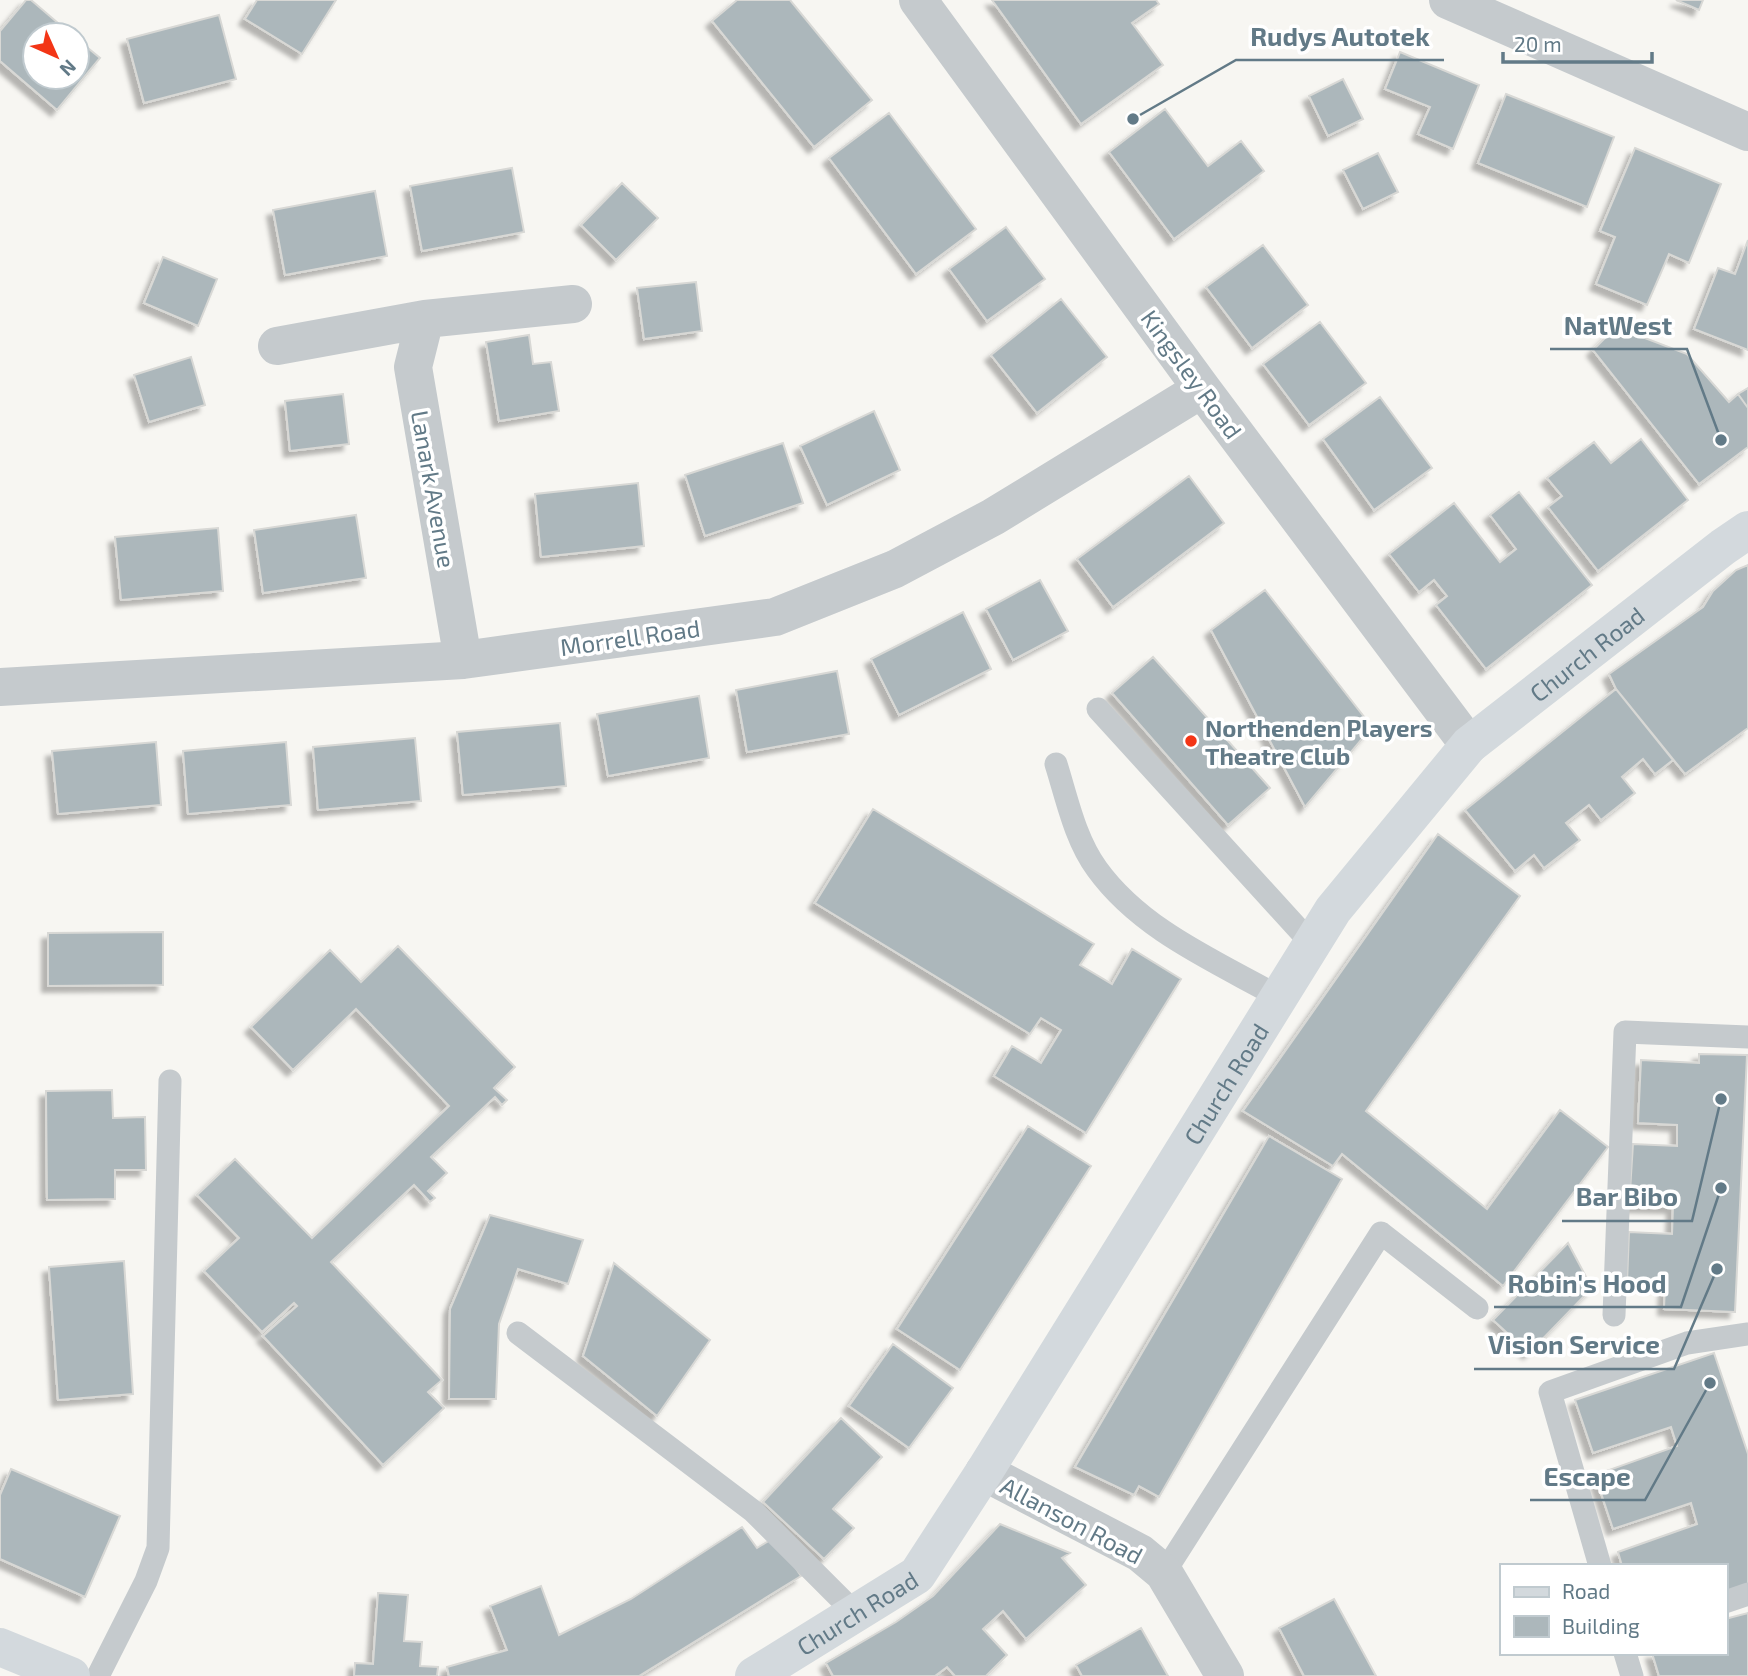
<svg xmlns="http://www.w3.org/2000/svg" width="1748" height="1676" font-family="'Exo 2',sans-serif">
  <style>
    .building { fill: #acb7bb; stroke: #d8d8d5; stroke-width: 2; filter: url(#shadow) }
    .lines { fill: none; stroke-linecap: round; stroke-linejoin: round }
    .lane { stroke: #c5cacd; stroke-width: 23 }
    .street { stroke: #c5cacd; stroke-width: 38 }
    .secondary { stroke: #d3d9dd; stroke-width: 38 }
    .poi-dot { fill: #f33516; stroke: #fff; stroke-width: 2.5 }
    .labels { text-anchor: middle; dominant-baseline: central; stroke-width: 7; stroke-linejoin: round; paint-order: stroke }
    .street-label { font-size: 24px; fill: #627a87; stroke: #fff }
    .poi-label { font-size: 24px; font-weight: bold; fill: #627a87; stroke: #fff; text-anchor: start }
    .leader { fill: none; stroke: #627a87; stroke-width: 2.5 }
    .callout-dot { fill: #627a87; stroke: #fff; stroke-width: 2.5 }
    .callout-label { font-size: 26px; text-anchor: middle; font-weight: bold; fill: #627a87; stroke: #fff; stroke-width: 7; stroke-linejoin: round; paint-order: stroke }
  </style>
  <defs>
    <filter id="shadow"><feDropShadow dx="-6" dy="6" stdDeviation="2" flood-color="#0004"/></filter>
  </defs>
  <rect width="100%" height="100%" fill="#f7f6f2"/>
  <path class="building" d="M26,0H31L72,35H35V77H77V39L100,58L57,110L0,61V31Z
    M257,0H336L302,54L245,19Z
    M737,0H790L872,100L814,147L712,21Z
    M992,0H1156L1159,4L1132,23L1163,65L1081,124Z
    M1676,0H1703L1699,10Z
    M219,15L236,79L144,103L127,39Z
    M1400,52L1479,85L1453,149L1418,134L1430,107L1385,89Z
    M1343,79L1363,119L1328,136L1309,96Z
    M1506,94L1614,137L1587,207L1478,163Z
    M1165,109L1208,166L1241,141L1264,171L1174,239L1109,152Z
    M889,113L976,229L916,274L829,158Z
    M1635,148L1721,184L1689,263L1669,254L1647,305L1596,284L1615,237L1600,231Z
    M1378,153L1398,192L1363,209L1343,170Z
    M512,168L524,232L422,251L410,186Z
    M622,183L658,218L616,260L581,225Z
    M375,191L387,256L285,275L273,210Z
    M1006,227L1045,279L987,321L949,269Z
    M1748,240V350L1694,329L1718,268L1735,274Z
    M1263,245L1308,305L1252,348L1206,287Z
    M163,257L217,279L198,326L144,303Z
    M696,282L702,331L644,339L637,288Z
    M1061,299L1107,357L1037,413L991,355Z
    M1320,322L1366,383L1309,425L1263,364Z
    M1616,327L1687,354L1729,402L1738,394L1748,408V447L1699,484L1593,350Z
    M529,335L533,364L551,362L559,411L499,421L486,342Z
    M191,357L205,405L149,422L134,375Z
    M1748,388V408L1738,394Z
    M343,394L349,444L290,451L285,401Z
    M1380,397L1432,468L1374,510L1323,439Z
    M874,411L900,470L827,505L800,446Z
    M1641,439L1688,500L1598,571L1548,507L1562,496L1547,478L1594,442L1611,463Z
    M783,443L803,503L705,536L685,475Z
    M1189,476L1224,523L1113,607L1077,559Z
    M638,483L644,546L541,557L535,494Z
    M1519,492L1592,585L1486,669L1436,605L1447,596L1434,580L1419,592L1389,554L1454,503L1500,562L1516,549L1490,515Z
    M356,515L366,578L263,593L254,530Z
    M218,528L223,591L121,600L115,537Z
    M1748,565V728L1685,774L1616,689L1609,674L1703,607L1713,591L1736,570Z
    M1040,580L1068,631L1013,660L986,609Z
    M1265,590L1372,727L1305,807L1211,630Z
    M963,612L991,669L899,715L871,659Z
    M1153,657L1270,788L1228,825L1112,693Z
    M837,671L849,734L747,752L736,690Z
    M1616,689L1673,760L1655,774L1643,759L1622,777L1635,793L1601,820L1589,805L1566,823L1580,840L1544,868L1534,855L1515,871L1465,810Z
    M699,696L709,758L608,776L597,714Z
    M560,723L566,786L463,795L457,732Z
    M415,738L421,801L318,810L313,747Z
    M156,742L161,805L58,814L52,751Z
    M286,742L291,805L188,814L183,751Z
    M873,809L1094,944L1080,965L1112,984L1132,949L1181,979L1086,1133L994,1076L1012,1046L1041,1063L1061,1030L1041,1018L1030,1034L815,903Z
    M1438,834L1520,896L1366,1111L1487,1209L1560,1110L1608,1147L1503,1286L1342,1154L1333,1166L1243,1111Z
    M163,932V985L48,986V933Z
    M398,946L515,1067L494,1088L507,1100L502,1105L495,1097L431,1157L447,1173L428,1191L435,1198L430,1202L414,1185L331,1262L442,1380L428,1392L444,1408L383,1465L263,1336L297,1306L294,1303L262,1332L204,1271L239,1238L197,1195L235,1159L312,1238L449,1106L356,1009L293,1070L251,1027L330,950L361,982Z
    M1699,1054L1747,1055L1735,1312L1664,1309L1665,1284L1627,1283L1629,1232L1672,1234L1673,1207L1629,1206L1633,1144L1677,1146V1125L1638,1123L1641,1060L1699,1063Z
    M112,1090L113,1118L145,1117L146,1170H115V1199L47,1200L46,1091Z
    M1028,1126L1091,1166L960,1370L897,1329Z
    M1269,1136L1342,1179L1159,1497L1139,1486L1134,1495L1075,1467Z
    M490,1215L583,1240L568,1284L518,1269L499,1324L496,1399H449L450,1309Z
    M1568,1243L1592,1288L1529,1353L1493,1320Z
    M124,1261L133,1394L58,1400L49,1267Z
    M614,1263L710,1340L657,1416L583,1356Z
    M893,1344L953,1388L909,1448L849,1406Z
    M1714,1353L1748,1454V1585L1725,1592V1566H1622L1618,1552L1697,1524L1691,1503L1613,1529L1595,1475L1677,1446L1671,1427L1593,1453L1575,1400Z
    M841,1418L882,1457L833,1509L854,1528L824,1559L763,1502Z
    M11,1469L120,1516L85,1597L0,1559V1495Z
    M1000,1524L1070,1553L1062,1558L1086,1585L1026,1639L1003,1611L983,1629L1007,1655L986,1676H955L947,1667L935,1676H833L826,1663L896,1622L933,1596Z
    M742,1527L757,1548L775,1537L801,1576L639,1676H449L447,1667L507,1650L490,1606L541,1586L559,1635L631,1599Z
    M378,1593L408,1595L404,1641L422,1642L420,1666L438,1667L437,1676H354L355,1663L373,1664Z
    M1334,1599L1376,1676H1304L1279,1628Z
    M1748,1613V1676H1659L1652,1653H1725V1619Z
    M1141,1628L1168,1676H1082L1076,1665Z"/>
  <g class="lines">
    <path class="lane" d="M1098,709L1312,944
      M1056,764C1067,799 1075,839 1097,869C1141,930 1215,961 1279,997
      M1614,1315L1625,1032L1748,1037
      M518,1333L753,1511L856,1614
      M1600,1566L1550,1392L1687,1343L1748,1334
      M1164,1573L1381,1233L1477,1308
      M1725,1602L1748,1594
      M1625,1653L1632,1676
      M98,1676L146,1581L158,1548L170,1081"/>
    <path class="street" d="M918,0L1202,389L1469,745
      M1448,0L1748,132
      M425,319L413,367L463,660
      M277,346L425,319L573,304
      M0,687L463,660L775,617L895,569L993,517L1202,389
      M984,1472L1140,1553L1164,1573L1225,1676"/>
    <g class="secondary">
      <path d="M0,1647L71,1676"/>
      <path id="s1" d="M754,1676L917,1575L984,1472L1333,910L1469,745L1723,547L1748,530"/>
    </g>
  </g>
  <circle class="poi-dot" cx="1191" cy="741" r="7"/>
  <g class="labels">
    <g class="street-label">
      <text transform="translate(1192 374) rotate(54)">Kingsley Road</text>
      <text transform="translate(434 489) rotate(80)">Lanark Avenue</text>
      <text transform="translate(630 637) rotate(-8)">Morrell Road</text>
      <text stroke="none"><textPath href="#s1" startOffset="1339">Church Road</textPath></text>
      <text stroke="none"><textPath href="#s1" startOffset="772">Church Road</textPath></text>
      <text transform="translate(1072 1520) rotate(28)">Allanson Road</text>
      <text stroke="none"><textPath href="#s1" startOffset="121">Church Road</textPath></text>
    </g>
    <g class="poi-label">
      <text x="1205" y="727">Northenden Players<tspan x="1205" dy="28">Theatre Club</tspan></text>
    </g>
  </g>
  <path class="leader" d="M1133 119L1236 60H1444M1721 440L1687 349H1550M1721 1099L1692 1221H1562M1721 1188L1681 1307H1494M1717 1269L1674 1369H1474M1710 1383L1645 1500H1530"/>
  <g class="callout-dot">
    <circle cx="1133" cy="119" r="7"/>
    <circle cx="1721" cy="440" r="7"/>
    <circle cx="1721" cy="1099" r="7"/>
    <circle cx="1721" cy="1188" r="7"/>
    <circle cx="1717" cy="1269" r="7"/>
    <circle cx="1710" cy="1383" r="7"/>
  </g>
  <g class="callout-label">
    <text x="1340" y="46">Rudys Autotek</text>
    <text x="1618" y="335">NatWest</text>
    <text x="1627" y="1206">Bar Bibo</text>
    <text x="1587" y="1293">Robin's Hood</text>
    <text x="1574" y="1354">Vision Service</text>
    <text x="1587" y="1486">Escape</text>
  </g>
  <rect x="1500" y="1564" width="228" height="91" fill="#ffffff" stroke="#c0cacf" stroke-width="2"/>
  <rect x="1514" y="1587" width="35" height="10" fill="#d3d9dd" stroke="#c0cacf" stroke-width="2"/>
  <text x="1562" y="1599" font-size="21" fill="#627a87">Road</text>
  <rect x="1514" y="1616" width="35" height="21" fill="#acb7bb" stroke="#c0cacf" stroke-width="2"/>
  <text x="1562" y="1634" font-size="21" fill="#627a87">Building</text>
  <g transform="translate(56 56) rotate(135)"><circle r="33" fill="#ffffff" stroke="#c0cacf" stroke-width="2"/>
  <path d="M0-5L12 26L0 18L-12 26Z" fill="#f33516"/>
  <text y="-10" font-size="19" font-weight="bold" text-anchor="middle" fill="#627a87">N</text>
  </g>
  <path d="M1503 52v10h149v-10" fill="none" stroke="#627a87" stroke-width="3.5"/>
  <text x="1514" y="52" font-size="21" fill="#627a87" stroke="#ffffff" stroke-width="5" paint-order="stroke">20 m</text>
</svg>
